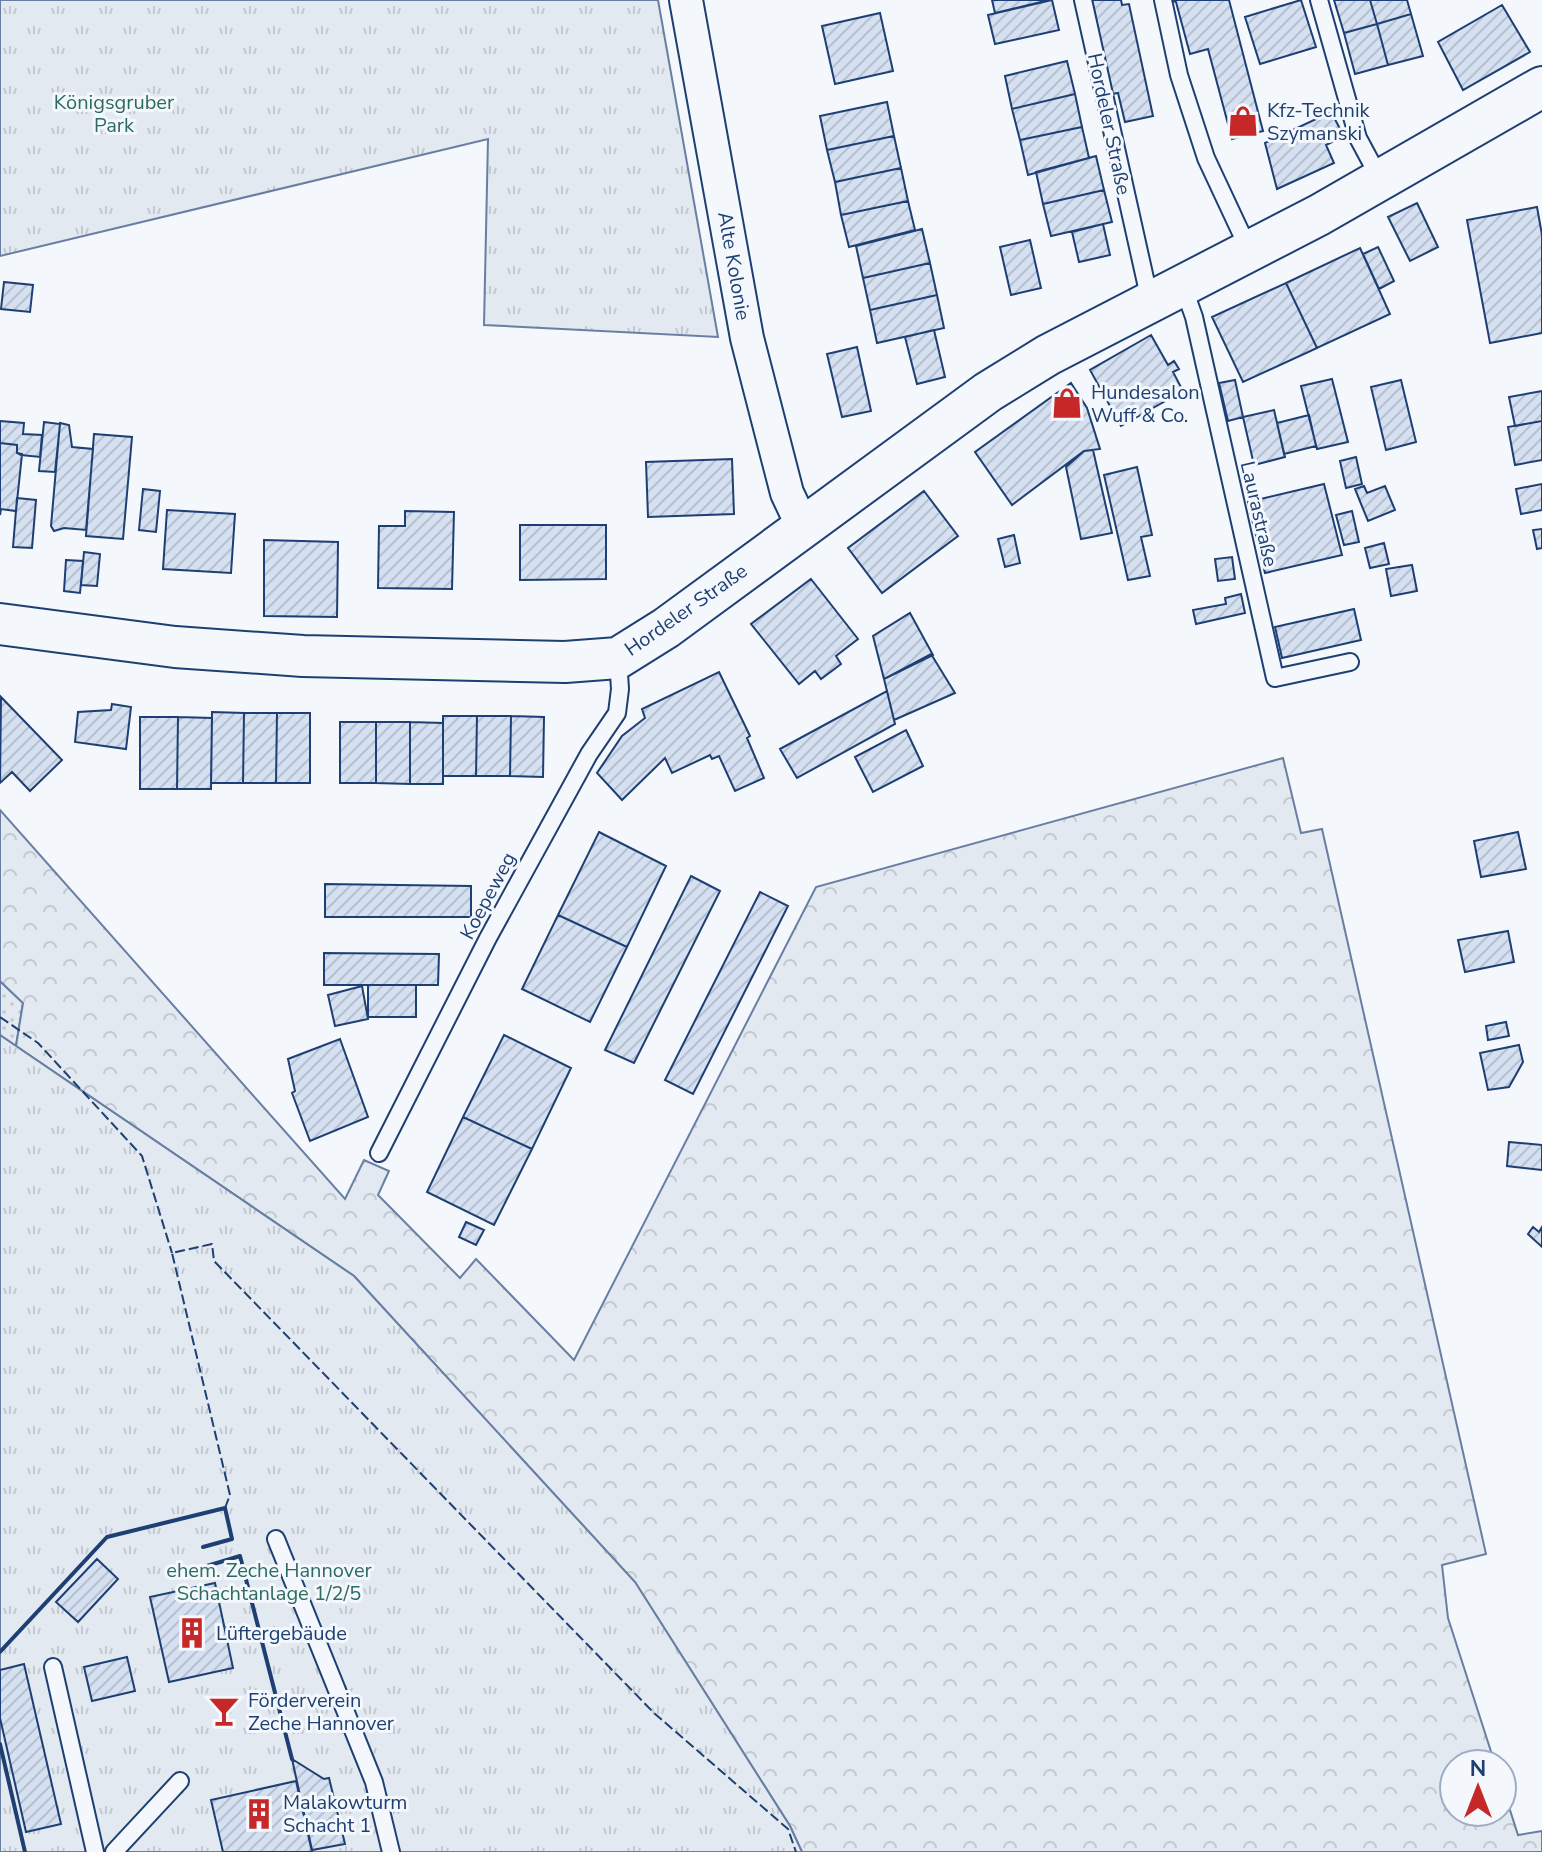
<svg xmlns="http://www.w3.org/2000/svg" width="1542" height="1852" font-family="'Nunito Sans',sans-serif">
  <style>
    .grass { fill: url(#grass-dots); stroke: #687fa3; stroke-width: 2 }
    .forest { fill: url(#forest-crowns); stroke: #687fa3; stroke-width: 2 }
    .park { fill: url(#park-tufts); stroke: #687fa3; stroke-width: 2 }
    .building { fill: url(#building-hatch); stroke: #1d3f73; stroke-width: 2 }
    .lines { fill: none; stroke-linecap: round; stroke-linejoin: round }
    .service-casing { stroke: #1d3f73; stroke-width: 20 }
    .minor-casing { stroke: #1d3f73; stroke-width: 36 }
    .tertiary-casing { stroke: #1d3f73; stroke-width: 44 }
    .service { stroke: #f4f7fb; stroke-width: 16 }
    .minor { stroke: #f4f7fb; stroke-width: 32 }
    .tertiary { stroke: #f4f7fb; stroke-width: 40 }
    .fence { stroke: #1d3f73; stroke-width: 2; stroke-dasharray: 10 4; stroke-linecap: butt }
    .wall { stroke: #1d3f73; stroke-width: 4 }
    .labels { text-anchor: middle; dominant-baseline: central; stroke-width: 6; stroke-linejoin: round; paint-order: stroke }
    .park-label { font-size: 20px; fill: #2c6c60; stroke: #f4f7fb }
    .poi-label { font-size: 20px; fill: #1d3f73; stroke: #f4f7fb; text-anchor: start }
    .street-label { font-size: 20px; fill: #1d3f73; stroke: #f4f7fb }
  </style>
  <defs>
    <pattern id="grass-dots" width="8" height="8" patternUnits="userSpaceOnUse" patternTransform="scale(2)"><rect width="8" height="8" fill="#e3e9f0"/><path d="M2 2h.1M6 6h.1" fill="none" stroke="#c2c9d1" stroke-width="1.8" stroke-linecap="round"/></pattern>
    <pattern id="forest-crowns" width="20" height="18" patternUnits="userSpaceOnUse" patternTransform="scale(2)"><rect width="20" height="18" fill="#e3e9f0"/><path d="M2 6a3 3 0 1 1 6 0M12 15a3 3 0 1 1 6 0" fill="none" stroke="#c2c9d1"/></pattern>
    <pattern id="park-tufts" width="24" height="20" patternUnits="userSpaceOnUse" patternTransform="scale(2)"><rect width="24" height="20" fill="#e3e9f0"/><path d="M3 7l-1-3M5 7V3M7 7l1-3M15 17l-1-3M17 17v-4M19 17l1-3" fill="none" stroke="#c2c9d1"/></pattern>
    <pattern id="building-hatch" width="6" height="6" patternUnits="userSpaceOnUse" patternTransform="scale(2)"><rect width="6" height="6" fill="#d5e0f0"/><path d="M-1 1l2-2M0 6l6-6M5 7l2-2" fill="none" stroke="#b6c1d1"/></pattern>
  </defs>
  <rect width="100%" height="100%" fill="#f4f7fb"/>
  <path class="grass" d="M0,981L23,1003L16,1046L0,1035Z"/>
  <path class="forest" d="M1283,758L1301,833L1322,829L1486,1554L1442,1565L1448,1618L1495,1764H1454V1812H1502V1785L1518,1835L1542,1831V1852H802L790,1826L635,1582L354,1276L16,1046L23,1003L0,981V810L345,1199L364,1160L389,1171L378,1195L460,1278L476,1259L574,1360L816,887Z"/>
  <path class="park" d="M0,0H658L718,337L484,325L488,139L0,256Z
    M0,1035L354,1276L635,1582L790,1826L802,1852H0Z"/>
  <path class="building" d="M992,0H1049L995,13Z
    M1052,0L1059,30L995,44L988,15Z
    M1092,0H1121L1122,5L1129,4L1153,116L1125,122L1118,93L1112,94Z
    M1170,0H1229L1263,131L1232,139L1208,49L1190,54L1176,2Z
    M1301,0L1316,47L1260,64L1245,17Z
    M1334,0H1370L1377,24L1344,33Z
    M1370,0H1407L1411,14L1377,24Z
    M1502,5L1530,52L1463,90L1438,42Z
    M880,13L893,71L835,84L822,26Z
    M1411,14L1423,56L1388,65L1377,24Z
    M1377,24L1388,65L1355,74L1344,33Z
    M1067,61L1075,94L1012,109L1005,76Z
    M1075,94L1082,127L1020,140L1012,109Z
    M887,102L894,136L827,150L820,116Z
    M1331,112L1344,136L1326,145L1334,163L1277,189L1265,143Z
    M1082,127L1089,158L1028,175L1020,140Z
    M894,136L901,168L835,182L827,150Z
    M1096,156L1104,190L1043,204L1036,172Z
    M901,168L908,201L841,215L835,182Z
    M1104,190L1112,222L1051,236L1043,204Z
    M908,201L915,230L849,247L841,215Z
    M1417,203L1438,247L1410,261L1388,217Z
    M1537,207L1542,235V333L1490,343L1467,220Z
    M1103,224L1110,255L1079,262L1072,232Z
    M922,229L930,263L863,278L856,246Z
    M1030,240L1041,288L1011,295L1000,247Z
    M1378,247L1394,281L1379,289L1363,254Z
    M1360,248L1390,314L1317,348L1286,283Z
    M930,263L937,295L870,310L863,278Z
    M4,282L33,285L30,312L1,309Z
    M1286,283L1317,348L1243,382L1212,317Z
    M937,295L944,328L877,343L870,310Z
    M934,330L945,377L917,384L905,337Z
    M1151,335L1168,365L1174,361L1179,369L1173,372L1183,391L1121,426L1090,370Z
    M857,347L871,411L842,417L827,354Z
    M1332,379L1348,442L1317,449L1301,386Z
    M1235,380L1243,417L1228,421L1219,383Z
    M1401,380L1416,442L1386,450L1371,387Z
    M1071,383L1087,408L1100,449L1084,451L1012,505L975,452Z
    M1542,391V421L1515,426L1509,397Z
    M1274,410L1285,457L1254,465L1243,417Z
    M1309,415L1316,446L1284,454L1277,423Z
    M0,421L24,423L23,434L42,435L40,457L21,455L17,453V445L0,443Z
    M1542,421V460L1515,465L1508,427Z
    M44,422L60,424L55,472L39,471Z
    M60,423L69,425L72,447L93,449L86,530L64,528L54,531L51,526Z
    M94,434L132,437L123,539L86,536Z
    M0,443L17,445V453L22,454L16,511L1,509L0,515Z
    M1093,450L1112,533L1081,539L1066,467L1084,451Z
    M1356,457L1362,484L1346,488L1340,461Z
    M732,459L734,514L648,517L646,462Z
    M1137,467L1152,535L1141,537L1150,576L1128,580L1104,475Z
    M1324,484L1342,555L1265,573L1248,502Z
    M1542,484V510L1521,514L1516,489Z
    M1364,486L1367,493L1385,486L1395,510L1368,521L1355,489Z
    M143,489L160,491L156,532L139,530Z
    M924,491L958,536L882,593L848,548Z
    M17,498L36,500L32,548L13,547Z
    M167,510L235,514L231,573L163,569Z
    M405,511L454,512L452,589L378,588L379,526H405Z
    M1352,511L1359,542L1344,545L1336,515Z
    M520,525H606V579L520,580Z
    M1542,529V548L1537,549L1533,530Z
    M1014,535L1020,563L1005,567L998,539Z
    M264,540L338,542L337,617L264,616Z
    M1384,543L1389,564L1370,568L1365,548Z
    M84,552L100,554L97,586L81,585Z
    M1232,557L1235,579L1218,581L1215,559Z
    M66,560L83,561L80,593L64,591Z
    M1412,565L1417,591L1391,596L1386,569Z
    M811,579L858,639L836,656L841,664L821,679L815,671L799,684L751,624Z
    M1241,594L1245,613L1196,624L1193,610L1226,604L1225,598Z
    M1354,609L1361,640L1282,658L1275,627Z
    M910,613L933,655L884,679L873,636Z
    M931,654L955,693L894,720L884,679Z
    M719,672L750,736L747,738L764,778L735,791L719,756L712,759L710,755L672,773L665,758L622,800L597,773L622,736L645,718L642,709Z
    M887,691L895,724L797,778L780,749Z
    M1,697L62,760L30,791L12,772L0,783Z
    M112,704L131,707L126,749L75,742L78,712L111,710Z
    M212,712L244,713L243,783H211Z
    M244,713H277L276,783H243Z
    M277,713H310V783H276Z
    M443,716H477L476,776H443Z
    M477,716H511L510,776H476Z
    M511,716L544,717L543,777L510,776Z
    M140,717H178L177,789H140Z
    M178,717L212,718L211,789H177Z
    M340,722H376V783H340Z
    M376,722H410V784L376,783Z
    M410,722L443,723V784H410Z
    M906,730L923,766L873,792L855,757Z
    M599,832L666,866L627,947L558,915Z
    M1518,832L1526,869L1481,877L1474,841Z
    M691,876L720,891L634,1063L605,1050Z
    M325,884L471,886V917H325Z
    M760,892L788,906L693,1094L665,1080Z
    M558,915L627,947L590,1022L522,989Z
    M1508,931L1514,962L1465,972L1458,940Z
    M324,953L439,954L438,985H324Z
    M368,985H416V1017H368Z
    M362,986L368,1019L335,1026L328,995Z
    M1506,1022L1509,1036L1488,1040L1486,1026Z
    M504,1035L571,1068L532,1149L463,1117Z
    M340,1039L368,1117L310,1141L292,1093L295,1091L288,1059Z
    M1519,1045L1523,1062L1509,1087L1488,1090L1480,1053Z
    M463,1117L532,1149L494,1225L427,1192Z
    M1509,1142L1542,1145V1170L1507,1166Z
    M466,1222L484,1230L476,1245L459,1237Z
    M1533,1227L1539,1232L1542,1227V1247L1528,1234Z
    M97,1559L118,1579L78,1622L56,1602Z
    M215,1583L233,1668L169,1682L150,1597Z
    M127,1657L135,1691L92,1701L84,1667Z
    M24,1664L61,1824L26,1832L0,1718V1670Z
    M292,1759L324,1779L329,1778L345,1844L312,1850Z
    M296,1781L312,1852H223L211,1800Z"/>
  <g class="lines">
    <defs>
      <path id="service" d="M1083,0L1150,301
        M1163,0L1179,75L1206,158L1249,250
        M1319,0L1358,138L1380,179
        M1183,286L1194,317L1275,678L1350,662
        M379,1153L488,938L589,754L617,713L620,689L618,659
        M276,1539L374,1782L391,1852
        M53,1667L95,1852
        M114,1852L180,1781"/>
      <path id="minor" d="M686,0L747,338L787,493L803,527"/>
      <path id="tertiary" d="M0,624L175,647L303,656L565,662L618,658L666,628L988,392L1048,355L1319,215L1542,87"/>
    </defs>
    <use href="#service" class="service-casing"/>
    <use href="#minor" class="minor-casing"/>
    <use href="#tertiary" class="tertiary-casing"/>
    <use href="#service" class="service"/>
    <use href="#minor" class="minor"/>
    <use href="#tertiary" class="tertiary"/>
    <path class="fence" d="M0,1017L38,1043L142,1156L172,1253
      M225,1508L230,1495L172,1253L212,1244L214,1261L654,1713L788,1829L796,1852"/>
    <path class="wall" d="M207,1566L240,1556L292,1759
      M0,1652L107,1537L225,1508L232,1539L203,1547
      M0,1744L25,1852"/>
  </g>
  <defs>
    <symbol id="shop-bare" viewBox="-9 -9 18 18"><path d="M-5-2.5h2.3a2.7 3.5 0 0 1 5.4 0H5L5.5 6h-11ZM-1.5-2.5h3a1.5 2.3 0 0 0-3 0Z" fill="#c62828" stroke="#f4f7fb" stroke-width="2.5" paint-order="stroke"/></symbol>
    <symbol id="building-bare" viewBox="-9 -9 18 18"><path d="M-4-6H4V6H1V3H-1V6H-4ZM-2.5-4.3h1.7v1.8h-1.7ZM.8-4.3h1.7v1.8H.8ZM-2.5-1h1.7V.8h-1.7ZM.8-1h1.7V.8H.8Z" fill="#c62828" stroke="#f4f7fb" stroke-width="2.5" paint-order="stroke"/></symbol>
    <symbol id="bar-bare" viewBox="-9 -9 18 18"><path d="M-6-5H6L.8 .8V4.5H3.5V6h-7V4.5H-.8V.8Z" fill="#c62828" stroke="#f4f7fb" stroke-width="2.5" paint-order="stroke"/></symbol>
  </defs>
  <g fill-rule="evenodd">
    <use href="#shop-bare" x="1221" y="99" width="44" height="44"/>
    <use href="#shop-bare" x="1045" y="381" width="44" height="44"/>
    <use href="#building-bare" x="170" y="1611" width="44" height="44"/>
    <use href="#bar-bare" x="202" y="1689" width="44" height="44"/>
    <use href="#building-bare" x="237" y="1792" width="44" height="44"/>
  </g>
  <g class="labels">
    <g class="park-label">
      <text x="114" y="102">Königsgruber<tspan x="114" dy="23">Park</tspan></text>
      <text x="269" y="1570">ehem. Zeche Hannover<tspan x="269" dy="23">Schachtanlage 1/2/5</tspan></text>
    </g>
    <g class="poi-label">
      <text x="1267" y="110">Kfz-Technik<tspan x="1267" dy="23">Szymanski</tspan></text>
      <text x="1091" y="392">Hundesalon<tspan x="1091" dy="23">Wuff &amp; Co.</tspan></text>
      <text x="216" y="1633">Lüftergebäude</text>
      <text x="248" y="1700">Förderverein<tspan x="248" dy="23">Zeche Hannover</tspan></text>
      <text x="283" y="1802">Malakowturm<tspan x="283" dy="23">Schacht 1</tspan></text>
    </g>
    <g class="street-label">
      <text transform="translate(1109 124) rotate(78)">Hordeler Straße</text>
      <text transform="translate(734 266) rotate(80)">Alte Kolonie</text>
      <text transform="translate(1259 514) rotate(77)">Laurastraße</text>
      <text transform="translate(686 610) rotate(-35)">Hordeler Straße</text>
      <text transform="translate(488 896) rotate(-62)">Koepeweg</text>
    </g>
  </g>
  <g transform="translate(1478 1788)"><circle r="38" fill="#f4f7fb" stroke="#9eadc5" stroke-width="2"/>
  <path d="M0-6L14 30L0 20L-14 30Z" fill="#c62828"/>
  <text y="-12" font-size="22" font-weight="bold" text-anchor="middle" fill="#1d3f73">N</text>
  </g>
</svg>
